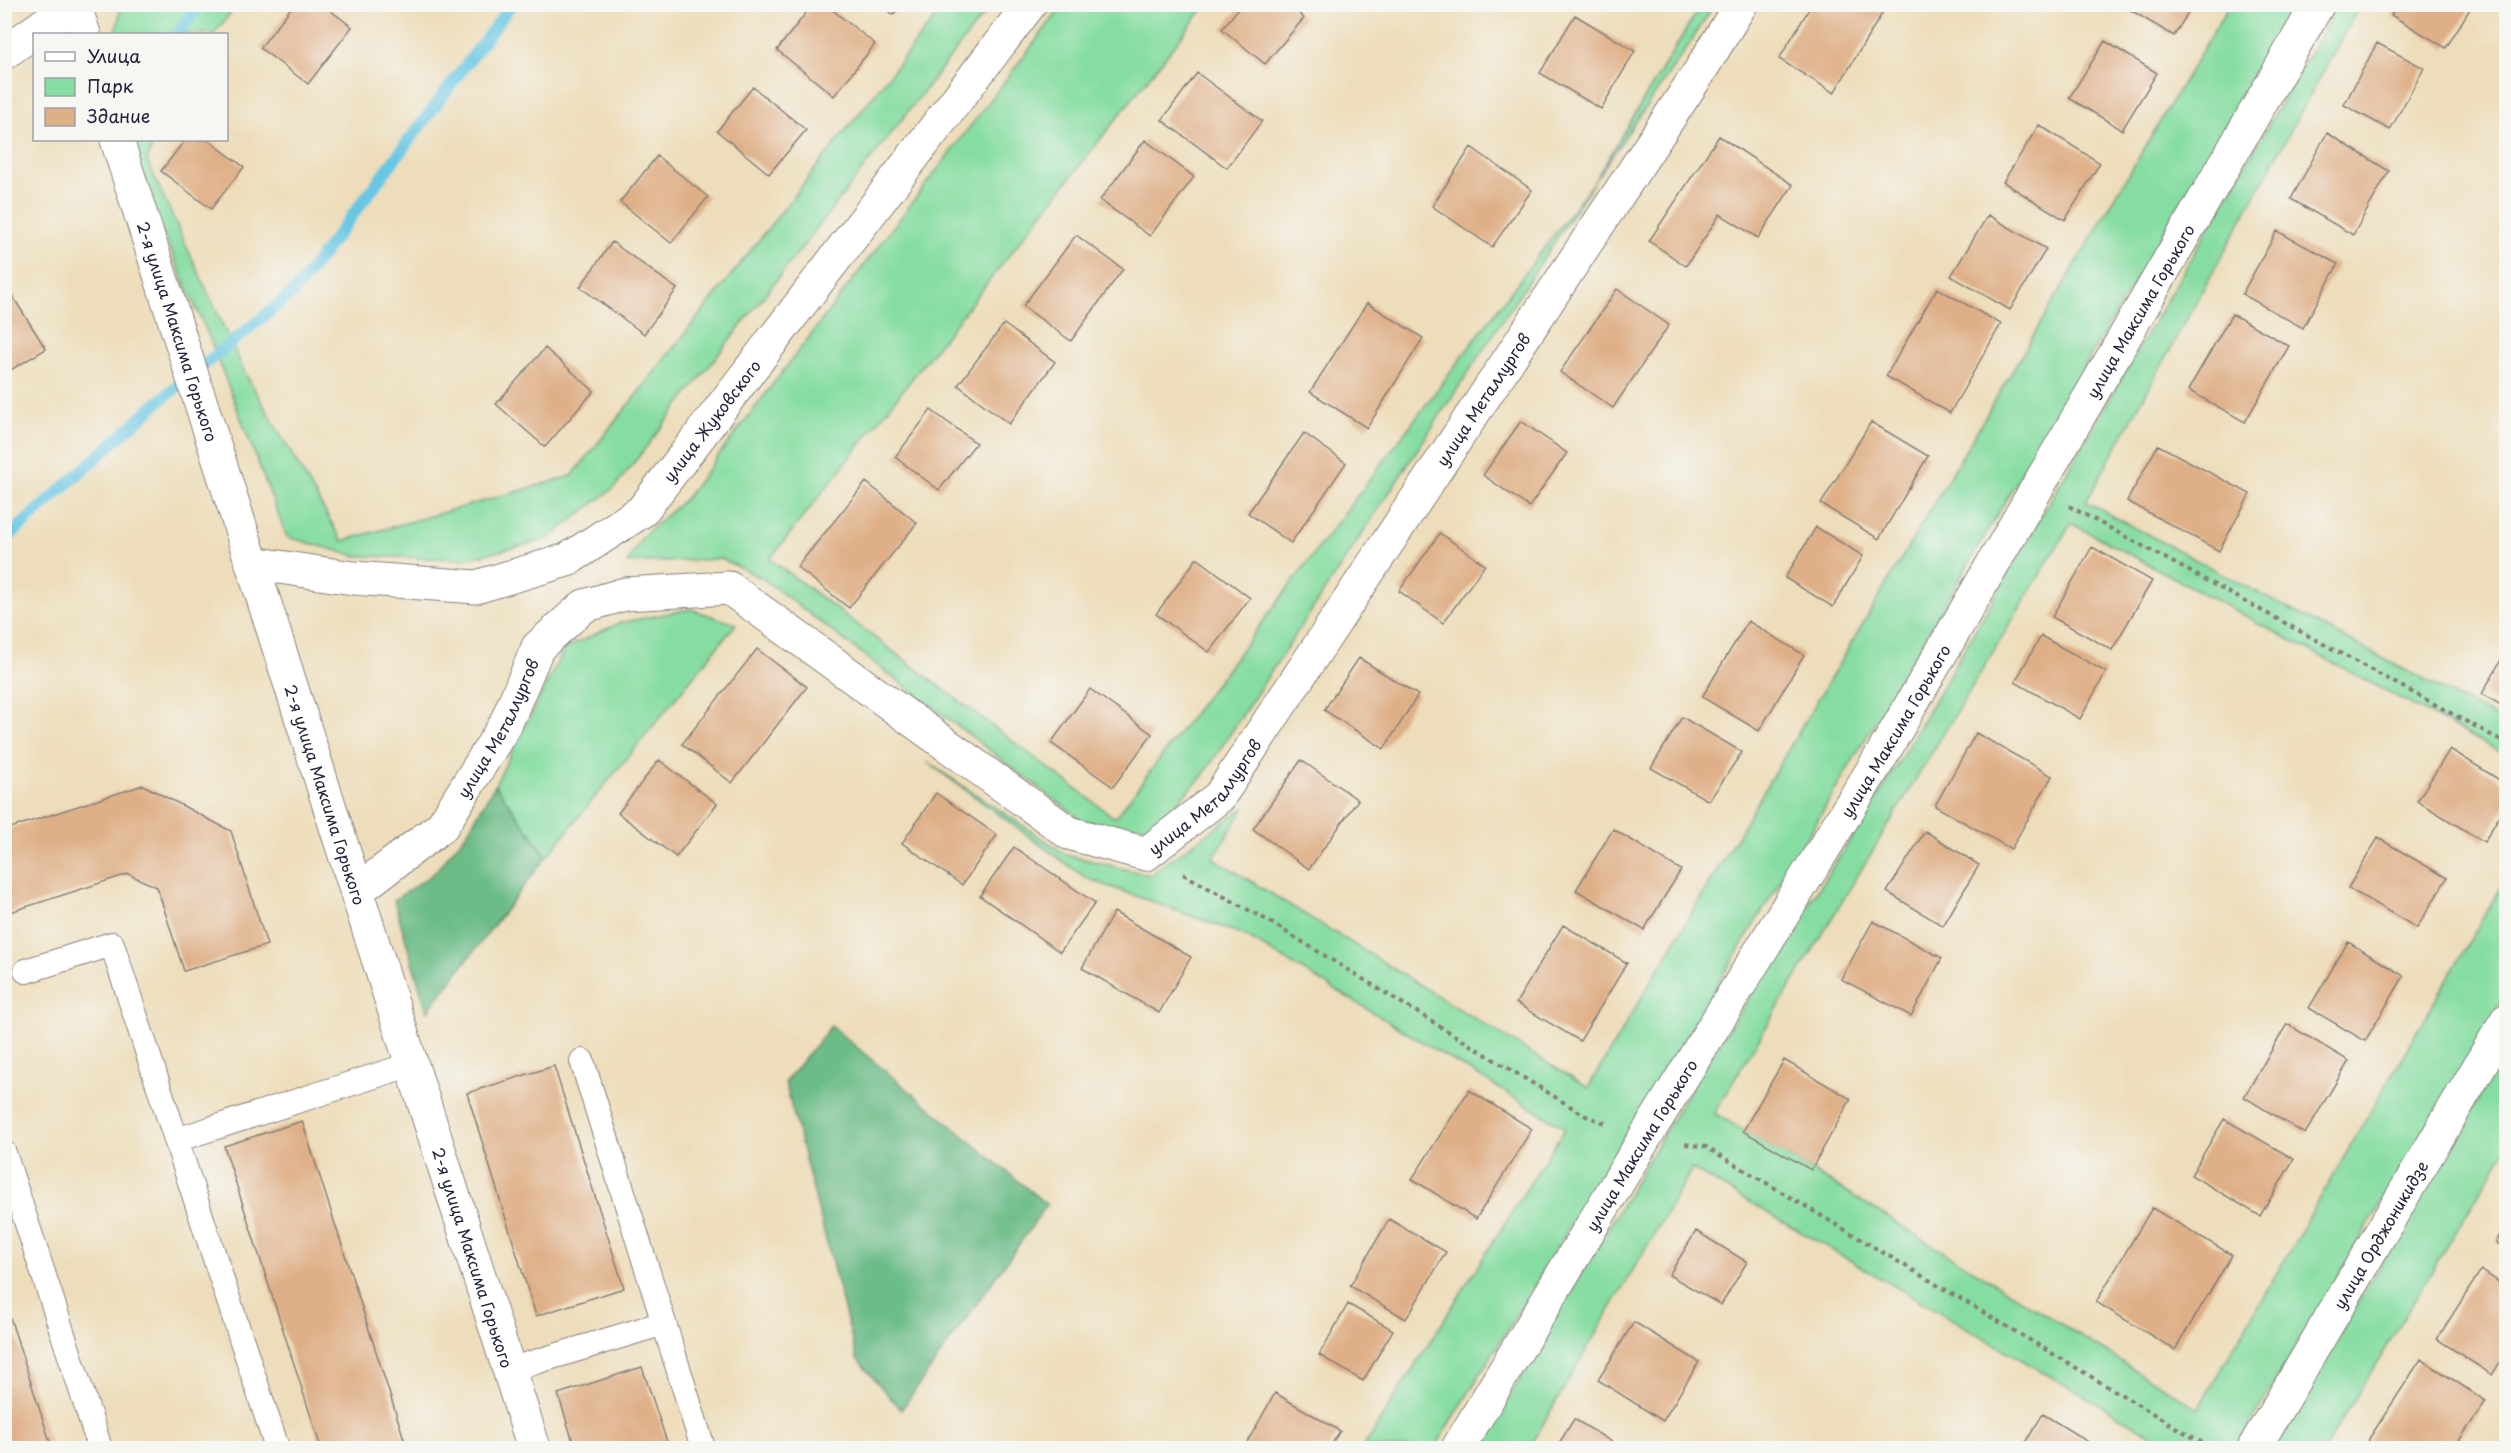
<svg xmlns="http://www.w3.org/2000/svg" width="2511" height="1453" font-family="'Playpen Sans',sans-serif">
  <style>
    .green { fill: #86dda1; stroke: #54806e; stroke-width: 1.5 }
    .forest { fill: #6cbc87; stroke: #476f61; stroke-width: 1.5 }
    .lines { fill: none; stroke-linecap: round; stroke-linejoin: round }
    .stream { stroke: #66c6e4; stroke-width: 12 }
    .building { fill: #dfb088 }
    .service-casing { stroke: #88807a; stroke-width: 26 }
    .minor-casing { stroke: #88807a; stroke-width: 35 }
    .path { stroke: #88807a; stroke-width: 4; stroke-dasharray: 4.5 4.5; stroke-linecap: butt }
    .service { stroke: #fff; stroke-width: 24 }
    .minor { stroke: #fff; stroke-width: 33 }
    .labels { text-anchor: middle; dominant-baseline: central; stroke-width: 5; stroke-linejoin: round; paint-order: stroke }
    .street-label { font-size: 16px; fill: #22223b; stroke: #f6f6f2 }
  </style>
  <rect width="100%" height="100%" fill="#f6f6f2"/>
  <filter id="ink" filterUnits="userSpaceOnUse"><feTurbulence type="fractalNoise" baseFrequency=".0167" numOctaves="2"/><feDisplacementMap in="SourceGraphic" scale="12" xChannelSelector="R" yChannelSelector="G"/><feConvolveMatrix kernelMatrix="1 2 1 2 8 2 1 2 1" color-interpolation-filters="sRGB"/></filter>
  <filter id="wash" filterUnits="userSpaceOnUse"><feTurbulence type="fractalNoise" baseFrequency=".008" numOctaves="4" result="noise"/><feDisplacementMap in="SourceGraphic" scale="24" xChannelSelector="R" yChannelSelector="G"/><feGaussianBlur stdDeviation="1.35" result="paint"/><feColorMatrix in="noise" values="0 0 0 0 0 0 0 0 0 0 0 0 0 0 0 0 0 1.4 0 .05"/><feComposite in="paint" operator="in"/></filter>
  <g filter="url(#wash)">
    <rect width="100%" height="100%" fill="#edddba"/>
    <path class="green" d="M121,5V4L237,5L214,34H116Z
      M945,5H991L615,487L546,540L465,559L356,556L287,537L210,339L132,164L126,140H154L147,161L246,375L342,541L572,476Z
      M1063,5H1206L770,559L1115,818L1595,180L1701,5H1714L1688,46L1595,180L1201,778L1154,825L1128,827L1083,821L762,578L722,559L627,563L643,536L686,498Z
      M2229,5H2297L1820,816L1435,1448H1363L1565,1128L1244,935L1086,878L927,762L1067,855L1149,875L1245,807L1213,858L1588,1088Z
      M2338,5H2360L2086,502L2506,723V755L2071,523L1714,1113L1811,1170L2198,1409L2506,878V993L2236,1448H2168L2169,1445L1692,1169L1529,1448H1479L1688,1092L1884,787Z
      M690,609L736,624L547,856L495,785L564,649L619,623Z
      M2506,1051V1149L2325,1448H2272Z"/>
    <path class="forest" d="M495,785L547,856L427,1012L394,900L434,873L467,833Z
      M831,1026L1047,1205L901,1410L857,1359L785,1082Z"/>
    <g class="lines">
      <path class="stream" d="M178,34L200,4
        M4,541L157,403L295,291L512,4"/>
    </g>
    <g id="blocks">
      <path class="building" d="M294,4H322L352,27L308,84L260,48Z
        M813,4H825L875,44L834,96L777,50Z
        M880,4H901L893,15Z
        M1242,4H1287L1304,18L1265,64L1222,29Z
        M1812,4H1869L1883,12L1834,93L1779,59Z
        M2120,4H2193L2174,36Z
        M2398,4H2473L2446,48L2391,15Z
        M1575,15L1635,51L1601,109L1540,73Z
        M2105,41L2157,73L2122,130L2069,98Z
        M2377,43L2424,68L2390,130L2344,105Z
        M1197,73L1262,121L1227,168L1162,120Z
        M753,87L806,130L769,174L717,131Z
        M2039,125L2100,163L2065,220L2003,182Z
        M2327,133L2389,171L2353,235L2291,199Z
        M1719,136L1793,185L1758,238L1720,214L1686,266L1649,241Z
        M185,140H208L244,167L211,209L161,171Z
        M1145,140L1194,177L1150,236L1100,200Z
        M1471,147L1532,190L1492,247L1432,206Z
        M657,156L708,197L671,243L620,202Z
        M1988,215L2046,249L2010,310L1951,276Z
        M2277,231L2338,264L2303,328L2242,294Z
        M1076,235L1123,269L1071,341L1023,306Z
        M612,242L677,289L644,334L580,287Z
        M6,286L46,349L4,374V287Z
        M1937,288L2001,324L1950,413L1886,376Z
        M1617,289L1669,325L1613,408L1560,372Z
        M1367,303L1423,338L1367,428L1310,392Z
        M2232,314L2289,346L2245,422L2188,390Z
        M1004,324L1055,362L1009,424L958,385Z
        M545,348L594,391L545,447L496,404Z
        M931,410L976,443L939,490L895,457Z
        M1521,421L1567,453L1529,507L1483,475Z
        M1871,422L1928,456L1879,539L1821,504Z
        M1304,433L1346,463L1291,543L1248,513Z
        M2158,445L2250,494L2219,551L2127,501Z
        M866,482L917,523L849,608L797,567Z
        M1816,527L1863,556L1833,607L1785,578Z
        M1440,533L1485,565L1443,623L1399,591Z
        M2092,547L2152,581L2112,650L2052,617Z
        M1197,558L1250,598L1209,652L1156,614Z
        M1748,621L1804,655L1759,731L1702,697Z
        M2041,636L2106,672L2080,719L2015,682Z
        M757,649L807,687L732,783L682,744Z
        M2506,651V708L2482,694Z
        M1359,658L1418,695L1384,749L1324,710Z
        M1090,689L1152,734L1113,787L1051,743Z
        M1682,717L1742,752L1709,801L1651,768Z
        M1976,733L2052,776L2011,849L1935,806Z
        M2450,749L2506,784V805L2484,842L2417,801Z
        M659,760L717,804L676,857L618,813Z
        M1301,760L1358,800L1309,869L1253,829Z
        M143,785L231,831L267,945L184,971L157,887L128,874L4,914V830Z
        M936,793L997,835L962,885L902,843Z
        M1613,829L1681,870L1644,930L1576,890Z
        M1925,831L1979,865L1943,926L1887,892Z
        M2378,838L2447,878L2417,928L2348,888Z
        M1014,847L1095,903L1060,952L980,896Z
        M1114,912L1191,957L1159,1013L1082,968Z
        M1873,921L1942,958L1911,1016L1841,979Z
        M1563,925L1627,963L1580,1041L1516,1003Z
        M2348,942L2404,976L2365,1041L2309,1008Z
        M2287,1024L2349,1061L2305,1134L2244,1097Z
        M1784,1060L1851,1099L1811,1170L1743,1131Z
        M554,1066L624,1288L536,1316L467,1093Z
        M1469,1090L1532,1129L1476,1219L1412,1179Z
        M2224,1119L2294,1159L2260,1216L2191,1175Z
        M302,1121L407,1448H321L224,1146Z
        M2152,1208L2232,1255L2175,1350L2096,1302Z
        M1389,1219L1446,1252L1406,1319L1350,1286Z
        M2506,1225V1249L2496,1242Z
        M1696,1231L1747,1262L1721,1305L1669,1275Z
        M2481,1270L2506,1287V1353L2492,1375L2437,1339Z
        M4,1302H5L52,1448H4Z
        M1348,1304L1393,1330L1363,1381L1319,1355Z
        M1634,1322L1699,1362L1663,1421L1598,1380Z
        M2421,1359L2486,1401L2454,1448H2363Z
        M642,1367L669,1448H575L558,1394Z
        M1275,1393L1340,1431L1329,1448H1244Z
        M2043,1414L2098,1448H2022Z
        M1574,1419L1622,1448H1556Z"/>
    </g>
  </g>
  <g filter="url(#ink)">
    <use href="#blocks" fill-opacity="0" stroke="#88807a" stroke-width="1.5"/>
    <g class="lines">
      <defs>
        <path id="service" d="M26,971L112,944L277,1448
          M582,1061L703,1448
          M176,1140L412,1064
          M4,1153L100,1448
          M509,1370L664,1323"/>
        <g id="minor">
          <path d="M74,4L84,34"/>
          <path d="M4,53L73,4"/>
          <path id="s1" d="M117,140L534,1448"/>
          <path id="s2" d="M252,563L353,578L476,587L567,560L642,511L1030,4"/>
          <path id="s3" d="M357,891L442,826L505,725L538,647L584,606L625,594L729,588L1069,833L1146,854L1219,797L1700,71L1741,4"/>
          <path id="s4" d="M1458,1448L1644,1139L1883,753L2318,4"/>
          <path id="s5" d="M2254,1448L2506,1021"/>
        </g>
      </defs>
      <use href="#service" class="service-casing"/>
      <use href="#minor" class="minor-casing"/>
      <path class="path" d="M2069,506L2506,743
        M1183,874L1265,919L1586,1116L1608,1124
        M1685,1144L1706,1147L2199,1441L2216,1447"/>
      <use href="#service" class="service"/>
      <use href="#minor" class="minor"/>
    </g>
  </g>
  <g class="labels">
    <g class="street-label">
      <text stroke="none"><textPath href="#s4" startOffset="1326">улица Максима Горького</textPath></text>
      <text stroke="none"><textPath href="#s1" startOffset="201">2-я улица Максима Горького</textPath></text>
      <text stroke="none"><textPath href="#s3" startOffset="1588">улица Металлургов</textPath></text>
      <text stroke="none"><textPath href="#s2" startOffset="524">улица Жуковского</textPath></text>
      <text stroke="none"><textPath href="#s3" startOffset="220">улица Металлургов</textPath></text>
      <text stroke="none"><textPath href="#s4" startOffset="840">улица Максима Горького</textPath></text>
      <text stroke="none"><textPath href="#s3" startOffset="1101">улица Металлургов</textPath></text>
      <text stroke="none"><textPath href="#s1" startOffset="687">2-я улица Максима Горького</textPath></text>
      <text stroke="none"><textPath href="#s4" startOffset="354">улица Максима Горького</textPath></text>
      <text stroke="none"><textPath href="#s5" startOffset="248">улица Орджоникидзе</textPath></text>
      <text stroke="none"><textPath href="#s1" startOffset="1173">2-я улица Максима Горького</textPath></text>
    </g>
  </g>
  <rect width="2511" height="1453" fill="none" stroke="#f6f6f2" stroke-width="24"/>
  <rect x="33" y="33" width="195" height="108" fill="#f6f6f2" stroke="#a1a1a9" stroke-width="1.5"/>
  <rect x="45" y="52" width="30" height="9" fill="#ffffff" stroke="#a1a1a9" stroke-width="1.5"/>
  <text x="87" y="63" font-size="18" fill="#22223b">Улица</text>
  <rect x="45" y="78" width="30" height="18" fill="#86dda1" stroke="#a1a1a9" stroke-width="1.5"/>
  <text x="87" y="93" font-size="18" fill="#22223b">Парк</text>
  <rect x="45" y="108" width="30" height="18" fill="#dfb088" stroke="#a1a1a9" stroke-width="1.5"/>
  <text x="87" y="123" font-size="18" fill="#22223b">Здание</text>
</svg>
